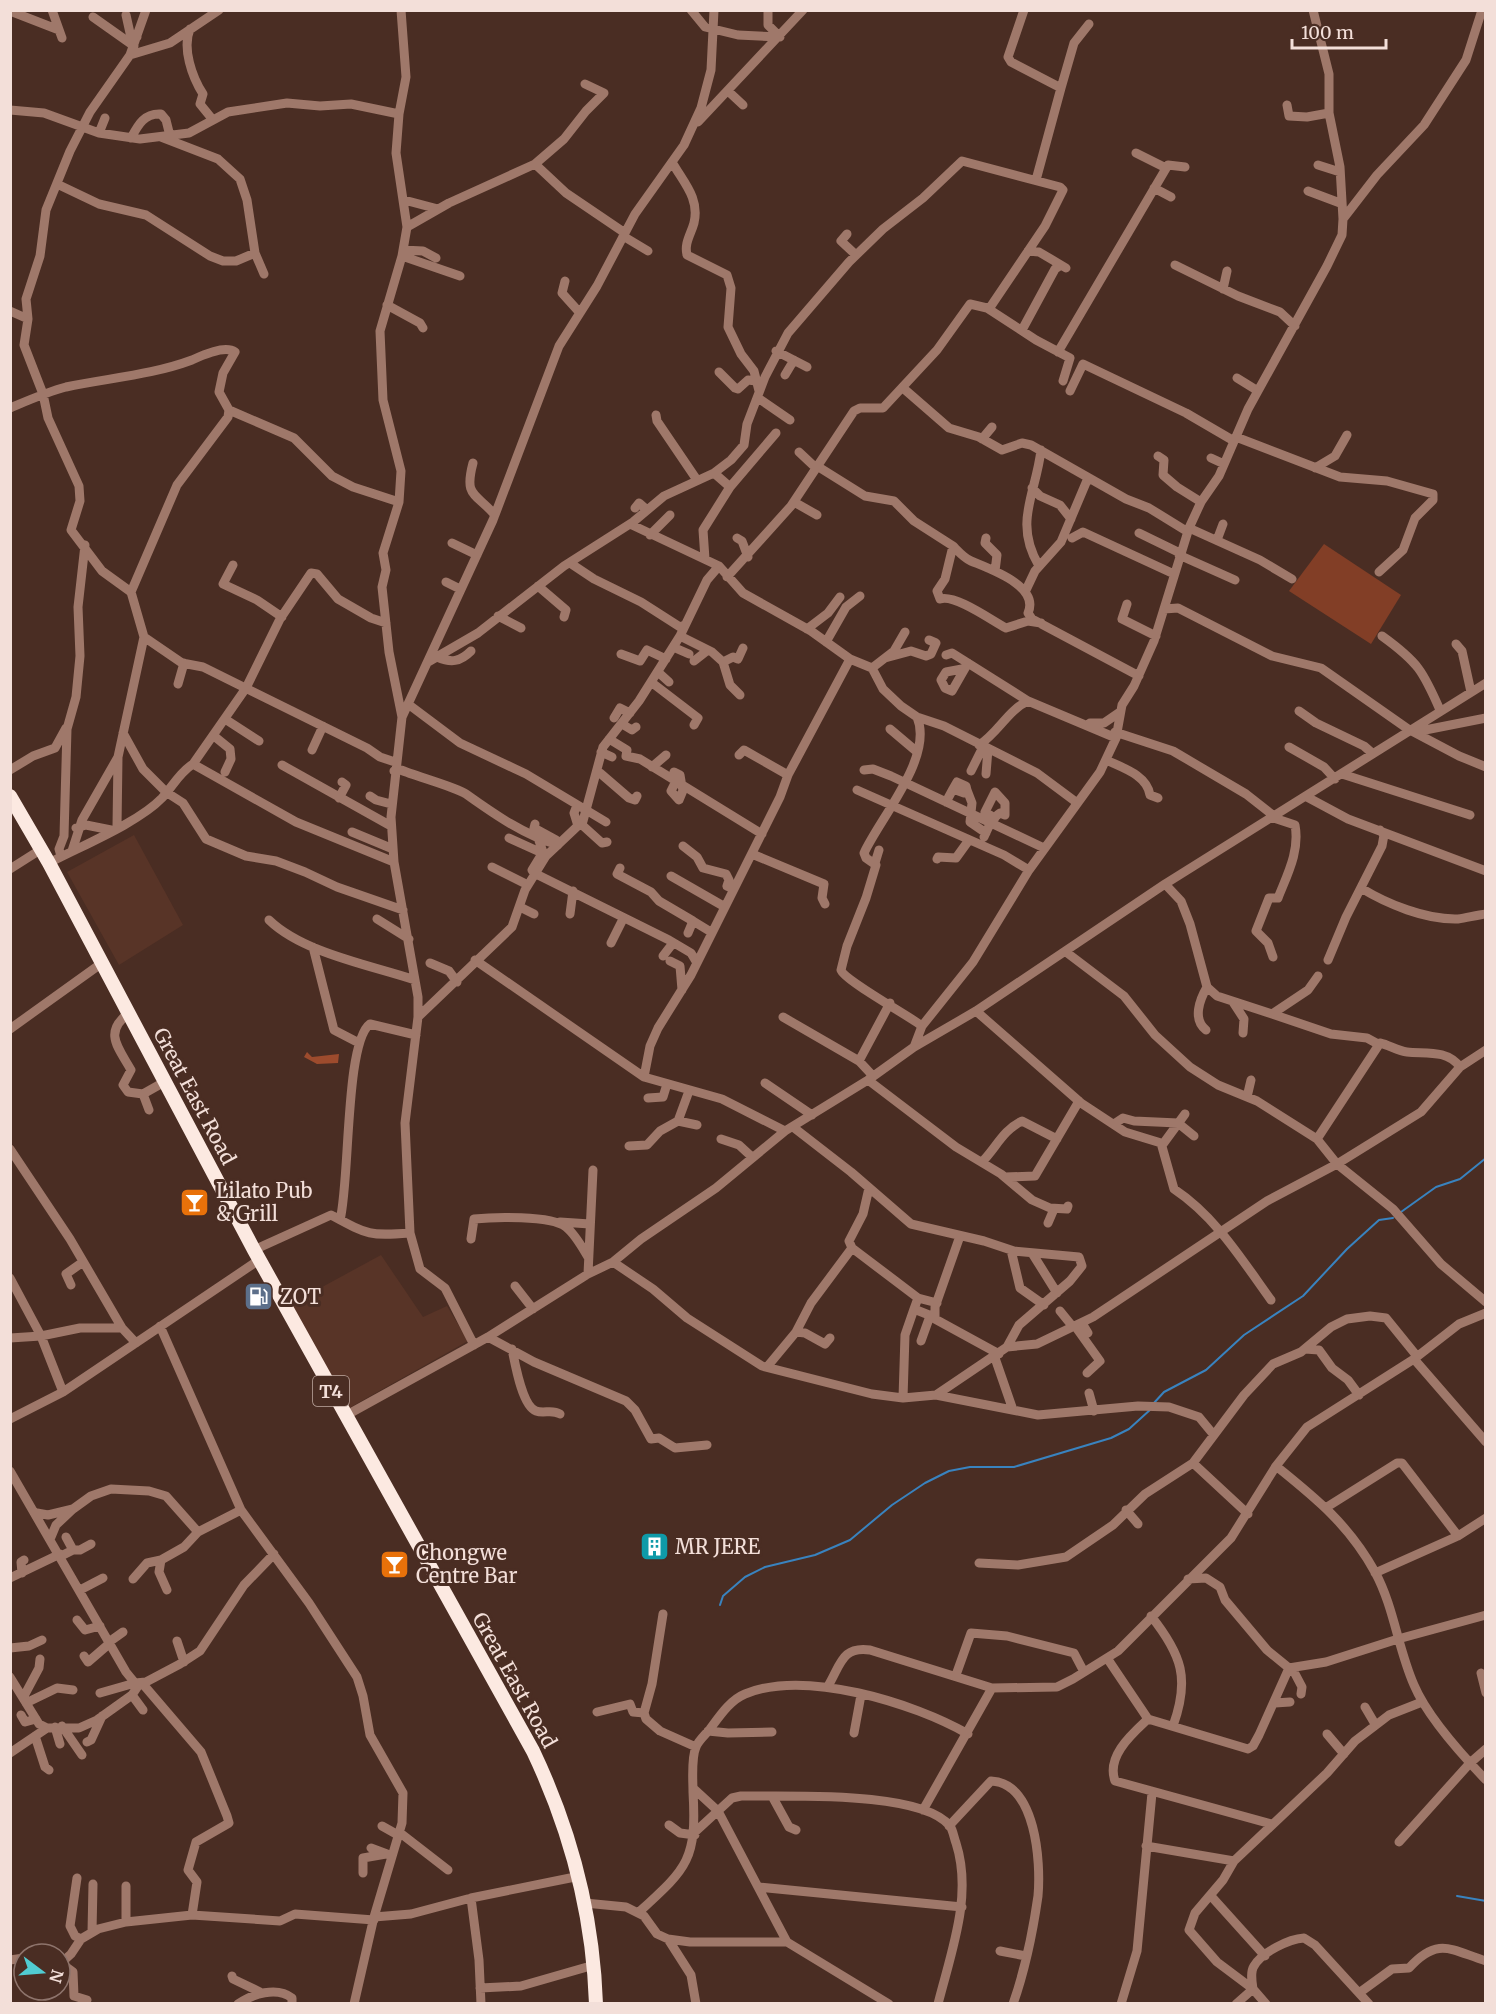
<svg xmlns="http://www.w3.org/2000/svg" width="1496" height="2014" font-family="Merriweather,serif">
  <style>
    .built { fill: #583427 }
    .green { fill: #823e26 }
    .forest { fill: #9d4b2d }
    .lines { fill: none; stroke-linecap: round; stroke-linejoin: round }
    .stream { stroke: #3983bf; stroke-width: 2 }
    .minor { stroke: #9f786a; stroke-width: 9 }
    .highway { stroke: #fce9e1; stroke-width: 14 }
    .labels { text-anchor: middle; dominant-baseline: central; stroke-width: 6; stroke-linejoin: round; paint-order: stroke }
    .shield { fill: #4a2d23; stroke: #c0aaa2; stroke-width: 1.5 }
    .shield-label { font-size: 18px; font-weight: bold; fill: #f3dfd9 }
    .street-label { font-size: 20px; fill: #f3dfd9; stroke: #4a2d23 }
    .poi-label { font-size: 20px; fill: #f3dfd9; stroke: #4a2d23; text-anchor: start }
  </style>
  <rect width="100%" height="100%" fill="#4a2d23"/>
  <path class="built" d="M134,835L183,925L119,965L67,872Z
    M381,1255L423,1317L447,1306L468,1341L349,1408L291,1304Z"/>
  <path class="green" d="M1324,544L1401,595L1371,644L1289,591Z"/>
  <path class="forest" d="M307,1052L312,1057L339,1054L338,1063L317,1064L304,1057Z"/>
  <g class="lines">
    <path class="stream" d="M1401,1212L1436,1187L1460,1179L1486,1158
      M1153,1404L1164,1392L1206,1370L1244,1335L1303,1296L1347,1249L1379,1220L1393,1218
      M720,1605L723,1596L745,1577L765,1567L815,1555L850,1540L892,1505L925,1483L949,1471L970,1467H1014L1111,1438L1129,1429L1151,1409
      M1457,1896L1486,1901"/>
    <path class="minor" d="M52,10L62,38
      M401,10L406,77L399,114L396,153L407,227L402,256L380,331L383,400L401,471L399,502L383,553L386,570L382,587L389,652L402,717
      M691,10L705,27L738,35L780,37L768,25V10
      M1024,10L1008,57L1011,62L1061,88L1036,180
      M1313,10L1329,74V113L1340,167L1343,219
      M10,11L59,30
      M126,15L130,33L137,37
      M93,17L134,46
      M190,29C182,48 192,77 203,94L200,104L213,120
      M130,55L170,43L219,10
      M1061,88L1074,43L1089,24
      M728,91L743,105
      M1287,105L1289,116L1307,117L1329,113
      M10,110L44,113L99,133L140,139L189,133L228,112L287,103L320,106L351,104L399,114
      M698,122L803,10
      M99,133L105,118
      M161,137L218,159L240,179L247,200L255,253L264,274
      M131,138C138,125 144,113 161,114L166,120L170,136
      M1136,153L1166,168
      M672,162C683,182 700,198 694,223C691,234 684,243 687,255L727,275L731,288L728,327L741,354L754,371L759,391
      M535,164L566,193L625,233
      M1318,165L1340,172
      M57,184L99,204L146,215L210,256L223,261H236L255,253
      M1154,188L1171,197
      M1308,191L1340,203
      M404,200L438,209
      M407,227L449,203L535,164L564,139L586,111L604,93L585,84
      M847,234L841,241L856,255
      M623,236L648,251
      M403,250L423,251L436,258
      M1028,251L1039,252L1061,265
      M402,256L460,276
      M1175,265L1238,296L1280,312L1295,326
      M565,281L562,293L580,313
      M1223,289L1227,271
      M387,305L420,323L423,328
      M987,308L1036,340L1070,358L1063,381
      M10,311L28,319
      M1022,330L1055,269L1061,265L1066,268
      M776,351L807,367
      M1058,352L1168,165L1185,167
      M719,372L735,388L738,389L748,380L756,381
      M785,375L794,360
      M1237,378L1258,391
      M903,388L949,428L979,437L1002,450L1022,443L1031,445L1126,499L1149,508L1188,532
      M1070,391L1083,364L1186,413L1234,441
      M758,398L790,420
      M10,408C29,400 47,392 66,387C108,378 152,375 192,360C203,355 225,345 235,352L223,373L219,392L229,410L228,417L177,485L131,592L144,637L118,757L117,827
      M229,410L294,438L332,476L353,487L399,502
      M656,415L657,421L697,480
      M1236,437L1340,477L1387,481L1433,494V500L1415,518L1403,550L1379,572
      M982,439L992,427
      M799,452L816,468
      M1158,456L1164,460L1163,475L1177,487L1201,502
      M1211,458L1224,464
      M473,463C464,497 475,492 495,515
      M817,466L865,496L894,501L914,521L953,546L945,579L937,591L940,599C955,594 991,620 1006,628L1028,621L1041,623
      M1315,468L1335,456L1347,435
      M730,487L776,433
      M1032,488L1040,496L1060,505L1071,519
      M794,502L817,515
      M635,508L639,503L647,510
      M630,524L719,566L743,593L811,631L850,659L872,668L883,689L901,706L917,717L944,726L1037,773L1076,802
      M1189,528L1260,560L1292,579
      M1139,533L1180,553
      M650,535L670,515
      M737,538L742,541L748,557
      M986,538L985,543L997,555L995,571
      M1072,538L1083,532L1174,574
      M1217,540L1223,524
      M452,543L477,555
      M953,546C958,551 964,558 971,561C990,569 1040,586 1028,613L1032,619L1139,676
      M1179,555L1235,580
      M705,559L703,530L730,487L714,473
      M570,563L594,579L641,602L680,627L685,625
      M233,565L223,584L257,600L282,617
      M1039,566C1013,522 1036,494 1041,450
      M446,582L460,589
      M538,586L566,610L564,617
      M1026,590L1035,571L1061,542L1088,478
      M131,592L102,571L71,530L80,501L79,486L48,418L43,394L24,345L28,319L26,299L40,256L46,210L70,151L90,112L130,55L146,10
      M1127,604L1122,619L1156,636
      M1164,609L1178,608L1272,656L1321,668L1408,729L1459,756L1486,767
      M498,616L521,628
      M807,629L828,613L840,597
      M680,636L712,652L723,662L733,657L738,659L743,648
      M1382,636C1418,662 1423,671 1440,710
      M144,637L182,663L203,667L367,748L380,757L395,762
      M826,642L846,607L860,596
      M1456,644L1462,651L1471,692
      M673,647L689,654
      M621,654L640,661L647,650L666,659
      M946,655L952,653L1028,701L1116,738
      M437,657C451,663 460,662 471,651
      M885,658L911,651L926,656L931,654L936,643L929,640
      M694,661L708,650
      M428,662L478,633L564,566L633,522L664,496L714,473L731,460L744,445L747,424L765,377L788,333L849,262L883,229L923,198L962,161L1060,187L1063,190L1045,226L991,306L987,308L970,304L937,350L883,408H860L854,411L791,506L727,577
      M723,662L730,685L740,695
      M872,668L894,651L905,632
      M962,669L946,672L941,680L945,688L952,691L968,663
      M658,672L669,682
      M651,682L698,718L694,725
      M178,684L184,663
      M408,704L460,743L526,774L606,822
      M1299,711L1316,723L1364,746L1372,753
      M917,717C934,757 880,818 864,853L866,858L876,865L866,898L847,946L841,970C844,980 909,1016 922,1026
      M614,718L620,708L630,713
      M225,719L259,741
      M1090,723H1104L1120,712
      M622,724L632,730L636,727
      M890,729L916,751
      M1115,732L1173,751L1246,794L1274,816
      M1415,732L1486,718
      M123,733L143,769L166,792L183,803L206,839L246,856L276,861L305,872L337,887L403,910
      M214,736L230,749L231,759L225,772
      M609,739L627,750L626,756L640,759L762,834
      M979,745C998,733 1008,710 1028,701
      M1289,747L1324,767L1335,779
      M312,750L323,726
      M601,752L612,757
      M739,755L744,750L788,775
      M1106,760C1123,768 1147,775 1150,795L1158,798
      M193,764L296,822L394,862
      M282,765L391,826
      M652,767L666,755
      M10,770L33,756L55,748L66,728
      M864,770L873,769L891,776L1044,848
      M394,771L401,770C415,776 456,787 466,794C494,814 524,835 558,845
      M971,771L983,747
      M674,772L680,775L682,787
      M600,773L629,798L635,800L637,796
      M986,774L988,749
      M1342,774L1470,815
      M675,783L671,791L679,800L684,788
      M953,789L957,782L966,786L967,790
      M857,790L1004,855L1029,870
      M370,796L376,800L391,804
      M1307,797L1348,819L1486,871
      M339,798L346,785L342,782
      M946,802L953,789L964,793L967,790L972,803L970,822L986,833
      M577,805L574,813L578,826
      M1271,817L1295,825C1300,851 1287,875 1278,898H1269L1256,931L1268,943L1273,957
      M535,824L534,828L556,840
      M581,824L602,843L607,842
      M76,828L86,825L111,830
      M352,832L393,849
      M984,837C988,828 992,818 1000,813L1005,815V803L995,792L985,812L995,818
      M509,838L542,853
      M538,838L543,852L532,870L534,873L669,940L691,953L697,963
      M683,846L697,857L703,868L726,874L729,880L727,886L734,889
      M72,851L82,820L118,757
      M752,854L824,884L822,898L825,904
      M61,856L59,849L64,836L67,729L76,697L80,656L78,607L85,545
      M937,859L938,857L956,858L969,840
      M49,863C81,846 138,823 162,798C173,786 179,773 193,764L246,688L280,619L311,573L317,574L338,599L371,618L386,623
      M875,863L879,850
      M492,867L528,885
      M620,868L617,874L651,892L659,901L693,921
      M10,869L40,850
      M671,876L725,907
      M1165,884L1181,901L1190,924L1207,987L1217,996L1272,1014L1308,990L1318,976
      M1361,888C1387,904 1426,920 1458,919C1467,918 1476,915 1486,914
      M520,907L534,914
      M570,914L573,891
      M377,919L409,939
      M269,920C303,953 370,965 415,980
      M688,933L693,921L711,932
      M611,943L623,919
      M313,947L334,1030L359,1043
      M1066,952L1124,996L1155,1035L1190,1067L1218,1085L1257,1101L1317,1139L1337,1164L1393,1209L1441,1264L1486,1302
      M663,956L673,943
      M475,960L644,1077L722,1099L785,1131
      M1328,960L1346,917L1382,846L1384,835L1380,830
      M670,961L680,966L682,990
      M430,963L449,971L457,982
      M1233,1002L1244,1019L1243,1033
      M976,1011L1081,1103L1125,1132L1161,1143L1174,1189C1216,1217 1242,1260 1271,1300
      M129,1013C103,1032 118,1047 131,1070L123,1085L128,1092L143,1094
      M1272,1014L1331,1034L1367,1038L1378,1044
      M418,1017L512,927L525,890L546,856L583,821L603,747L639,701L680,636L707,580L719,566
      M783,1017L859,1061L873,1076
      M10,1029L102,963
      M1206,1030C1192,1019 1200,999 1207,987
      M914,1047L922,1026L973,962L1029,870L1100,772L1116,738L1122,705L1134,686L1154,641L1189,528L1201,502L1219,476L1248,409L1327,266L1342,235L1343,219L1377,175L1424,125L1466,60L1482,10
      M859,1061L890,1003
      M644,1077L650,1046L658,1028L691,975L780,797L788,775L850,659
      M868,1080L956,1147L1001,1174L1032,1200L1050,1208L1067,1209L1068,1206
      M765,1083L812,1115
      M689,1091L678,1121L697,1125
      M1247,1097L1251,1080
      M648,1098L663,1097L667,1084
      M149,1110L143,1094L166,1081
      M1114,1124L1123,1118L1134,1121L1178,1123L1194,1136
      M793,1127L851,1172L911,1224L984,1241L1014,1251L1079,1257L1082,1266L1070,1281L1019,1325L1007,1347
      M721,1139L739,1145L752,1157
      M1317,1139L1380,1043C1389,1045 1398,1051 1407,1052C1425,1054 1447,1049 1460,1067
      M1163,1144L1185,1114
      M629,1146L647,1145L660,1131L678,1121
      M10,1149L70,1239L122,1328L136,1343
      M982,1162C996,1148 1003,1130 1022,1121L1057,1139
      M1005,1177L1035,1176L1079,1101
      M340,1220C350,1182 345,1042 370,1024L416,1035
      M560,1222L590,1224
      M1048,1223L1054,1209
      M960,1236L935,1307V1319L999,1354
      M471,1239L474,1219C492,1217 551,1215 566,1227C575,1234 582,1247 588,1257
      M852,1248L918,1298
      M254,1250L331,1215C368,1235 369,1236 410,1233
      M1011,1250L1020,1288L1044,1305
      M1032,1253L1057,1293
      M613,1262L653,1289L687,1318L762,1366L872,1394L903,1398L936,1395L1038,1415L1138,1406L1169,1407L1199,1417L1213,1434
      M588,1274L593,1170
      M10,1278L41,1336L63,1392
      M71,1285L66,1274L83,1262
      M515,1286L533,1309
      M1060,1311L1073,1327
      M934,1317L914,1309L918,1298L937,1303
      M1082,1323L1088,1333
      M160,1326L241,1510L309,1603L357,1677L363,1696L370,1735L403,1793L402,1823L374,1917L354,2004
      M1075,1326L1100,1361L1087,1373
      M796,1332L811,1303L852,1248L849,1241L863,1214L869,1188
      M488,1337L534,1362L626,1401L635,1410L651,1439L659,1438L675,1448L707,1445
      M10,1338L41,1336L80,1328H122
      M921,1341L930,1316
      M474,1345L445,1288L420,1269L410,1233L405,1123L418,1017V997L394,862L391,817L402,717L493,520L559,346L597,286L635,214L684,145L701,108L711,70L714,10
      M512,1349C515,1363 522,1406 536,1411C544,1414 552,1409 560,1414
      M1305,1349L1319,1350L1332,1368L1348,1380L1359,1395
      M995,1358L1013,1410
      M1414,1359L1486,1442
      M767,1367L796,1332L805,1333L825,1344L830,1338
      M1089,1393L1094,1411
      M936,1395L1007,1347L1037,1344L1093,1317L1267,1201L1337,1164L1421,1112L1460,1067L1486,1050
      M903,1398L905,1335L914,1309
      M345,1416L488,1337L588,1274L613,1262L641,1239L716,1188L785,1131L868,1080L914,1047L976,1011L1165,884L1486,683
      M10,1419L63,1392L259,1260
      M1193,1463L1248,1514
      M1276,1466C1317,1499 1349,1525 1375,1572C1394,1607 1398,1649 1414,1685C1427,1716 1462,1755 1486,1780
      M10,1471L126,1672L135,1683L146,1682L180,1664L200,1651L244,1585L274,1554
      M1327,1507L1397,1463H1402L1458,1536
      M1126,1510L1138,1524
      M37,1513L48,1515L73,1509L91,1496L111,1489L149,1491L166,1496L198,1532L241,1510
      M51,1537L56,1525L73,1509
      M73,1550H80L91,1544
      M61,1556L73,1550L66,1537
      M161,1560L159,1572L167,1590
      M979,1563L1018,1565L1066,1557L1113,1525L1145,1494L1193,1463L1244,1395L1273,1364L1301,1352L1331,1327L1347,1319L1370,1316L1386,1318L1416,1355
      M22,1573L21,1562L24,1560
      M1375,1573L1458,1536L1486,1518
      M10,1578L60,1554
      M133,1579L147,1563L161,1560L184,1547L198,1532
      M1188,1579L1206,1578L1220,1587L1225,1600L1267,1650L1289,1668L1326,1662L1398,1639L1486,1615
      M80,1590L103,1578
      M663,1614L652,1684L644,1713L646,1719L660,1731L696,1747
      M1151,1616C1182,1655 1190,1679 1173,1726
      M77,1620L85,1630L100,1626
      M177,1641L184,1662
      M109,1642L123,1632
      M10,1648L29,1646L42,1640
      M84,1656L88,1662L110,1643
      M1107,1658L1148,1719L1248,1749L1253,1746L1259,1735L1289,1668
      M1292,1668L1302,1687L1301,1694
      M1481,1673L1486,1693
      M956,1675L971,1633L1007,1636L1074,1653L1084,1672
      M10,1677L39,1724L47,1728
      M142,1683L201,1752L227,1816L229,1823L196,1842L188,1870L197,1882L192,1915
      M828,1686C841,1664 842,1646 870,1650L992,1688L1057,1687L1073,1679L1118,1651L1231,1538L1276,1466L1307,1427L1414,1359L1459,1324L1486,1313
      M100,1693L135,1683
      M132,1695L143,1710
      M23,1698L39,1668L40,1659
      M26,1703L57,1688L73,1690
      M1275,1703L1290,1702
      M1365,1707L1375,1724
      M597,1712L630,1704L633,1712L644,1713
      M21,1715L25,1722L36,1719
      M1148,1719C1132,1734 1106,1756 1115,1781L1271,1824
      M62,1726L82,1755
      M55,1727L60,1744
      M708,1731L728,1733L772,1732
      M854,1733L861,1695
      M1327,1734L1344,1754
      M35,1736L45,1767L49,1770
      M87,1742L91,1740L102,1716
      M10,1753L47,1728H79L97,1720L132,1695L140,1683
      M693,1788L718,1811L787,1942
      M772,1796L789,1827L796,1830
      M923,1810L992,1688
      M669,1825L680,1833L695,1835
      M382,1826L398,1835
      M949,1826L991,1781C1036,1783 1041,1862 1038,1896C1033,1931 1025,1970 1013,2004
      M399,1832L448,1870
      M695,1832L732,1798L741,1796C787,1797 921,1790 950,1826C953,1830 954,1838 956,1843C973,1896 951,1952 938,2004
      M1399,1842L1470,1763L1486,1749
      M1146,1846L1234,1861
      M371,1848L387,1854
      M363,1873V1858L386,1854
      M77,1878L70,1926L75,1936L81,1939
      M126,1886V1922
      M758,1887L962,1907
      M1211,1896L1265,1956
      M471,1898L479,1960L481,2004
      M585,1903L626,1907L644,1916L657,1934L668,1939L690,1942H787L889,2004
      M638,1913C687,1868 697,1861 693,1792C693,1780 691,1758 696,1747C698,1741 706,1734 710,1729C719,1717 730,1700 745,1694C805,1669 914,1703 968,1734
      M374,1917L411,1914L471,1898L580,1876
      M92,1932L93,1884
      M668,1939L691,1975L696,2004
      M1000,1951L1026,1956
      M10,1960L24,1958
      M60,1964L71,1954L81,1939L98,1929L126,1922L192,1915L280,1921L295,1914L374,1920
      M62,1964L73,1972L74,1996L87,2000
      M232,1976L233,1979L260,1992
      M480,1988L521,1986L594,1965
      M1253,1989C1252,1982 1250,1972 1254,1966C1262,1952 1289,1939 1304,1938L1315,1945L1369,2004
      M1359,1993L1392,1969L1409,1968C1438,1936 1451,1950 1486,1961
      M238,2004C252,1994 277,1986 292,1998V2004
      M1121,2004L1137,1951L1152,1793
      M1236,2004L1253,1989
      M1266,2004L1253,1989L1217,1962L1189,1930L1195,1913L1223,1880L1234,1861L1327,1773L1355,1741L1389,1715L1422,1702"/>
    <path class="highway" d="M10,796L49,863L254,1250L533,1751C571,1831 593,1914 596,2004"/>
  </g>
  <defs>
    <symbol id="bar-square" viewBox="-11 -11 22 22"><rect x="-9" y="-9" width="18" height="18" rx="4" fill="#e8710a" stroke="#4a2d23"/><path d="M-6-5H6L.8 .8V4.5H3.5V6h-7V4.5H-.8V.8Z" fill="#fff"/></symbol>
    <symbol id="fuel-square" viewBox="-11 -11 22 22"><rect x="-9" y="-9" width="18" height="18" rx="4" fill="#5c6f8a" stroke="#4a2d23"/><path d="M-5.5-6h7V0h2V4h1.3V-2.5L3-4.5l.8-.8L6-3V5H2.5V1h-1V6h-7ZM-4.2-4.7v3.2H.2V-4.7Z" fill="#fff"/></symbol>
    <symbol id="building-square" viewBox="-11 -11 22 22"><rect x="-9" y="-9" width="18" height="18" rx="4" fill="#0f9aa8" stroke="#4a2d23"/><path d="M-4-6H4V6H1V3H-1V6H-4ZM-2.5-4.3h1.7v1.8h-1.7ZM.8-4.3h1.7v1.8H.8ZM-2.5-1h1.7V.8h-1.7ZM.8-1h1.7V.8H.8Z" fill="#fff"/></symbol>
  </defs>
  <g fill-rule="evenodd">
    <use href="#bar-square" x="178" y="1186" width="33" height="33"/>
    <use href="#fuel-square" x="242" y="1280" width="33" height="33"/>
    <use href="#building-square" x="638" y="1530" width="33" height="33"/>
    <use href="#bar-square" x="378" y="1548" width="33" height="33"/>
  </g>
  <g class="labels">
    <rect class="shield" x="313" y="1376" width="36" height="30" rx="4.5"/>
    <g class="shield-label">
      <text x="331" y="1391">T4</text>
    </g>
    <g class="street-label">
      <text transform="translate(195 1096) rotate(62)">Great East Road</text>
      <text transform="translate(515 1680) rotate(61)">Great East Road</text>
    </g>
    <g class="poi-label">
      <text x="216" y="1190">Lilato Pub<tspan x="216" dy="23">&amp; Grill</tspan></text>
      <text x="280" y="1296">ZOT</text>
      <text x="675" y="1546">MR JERE</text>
      <text x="416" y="1552">Chongwe<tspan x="416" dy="23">Centre Bar</tspan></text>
    </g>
  </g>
  <rect width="1496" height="2014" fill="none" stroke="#f3dfd9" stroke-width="24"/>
  <g transform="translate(42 1972) rotate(106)"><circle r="28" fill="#4a2d23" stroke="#8e746c" stroke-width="1.5"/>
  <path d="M0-4.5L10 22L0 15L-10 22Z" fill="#51ccd2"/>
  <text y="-9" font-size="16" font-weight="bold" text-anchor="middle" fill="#f3dfd9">N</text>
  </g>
  <path d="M1292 39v9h94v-9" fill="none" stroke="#f3dfd9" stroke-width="3"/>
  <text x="1301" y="39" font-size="18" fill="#f3dfd9" stroke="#4a2d23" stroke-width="4.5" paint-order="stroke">100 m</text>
</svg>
